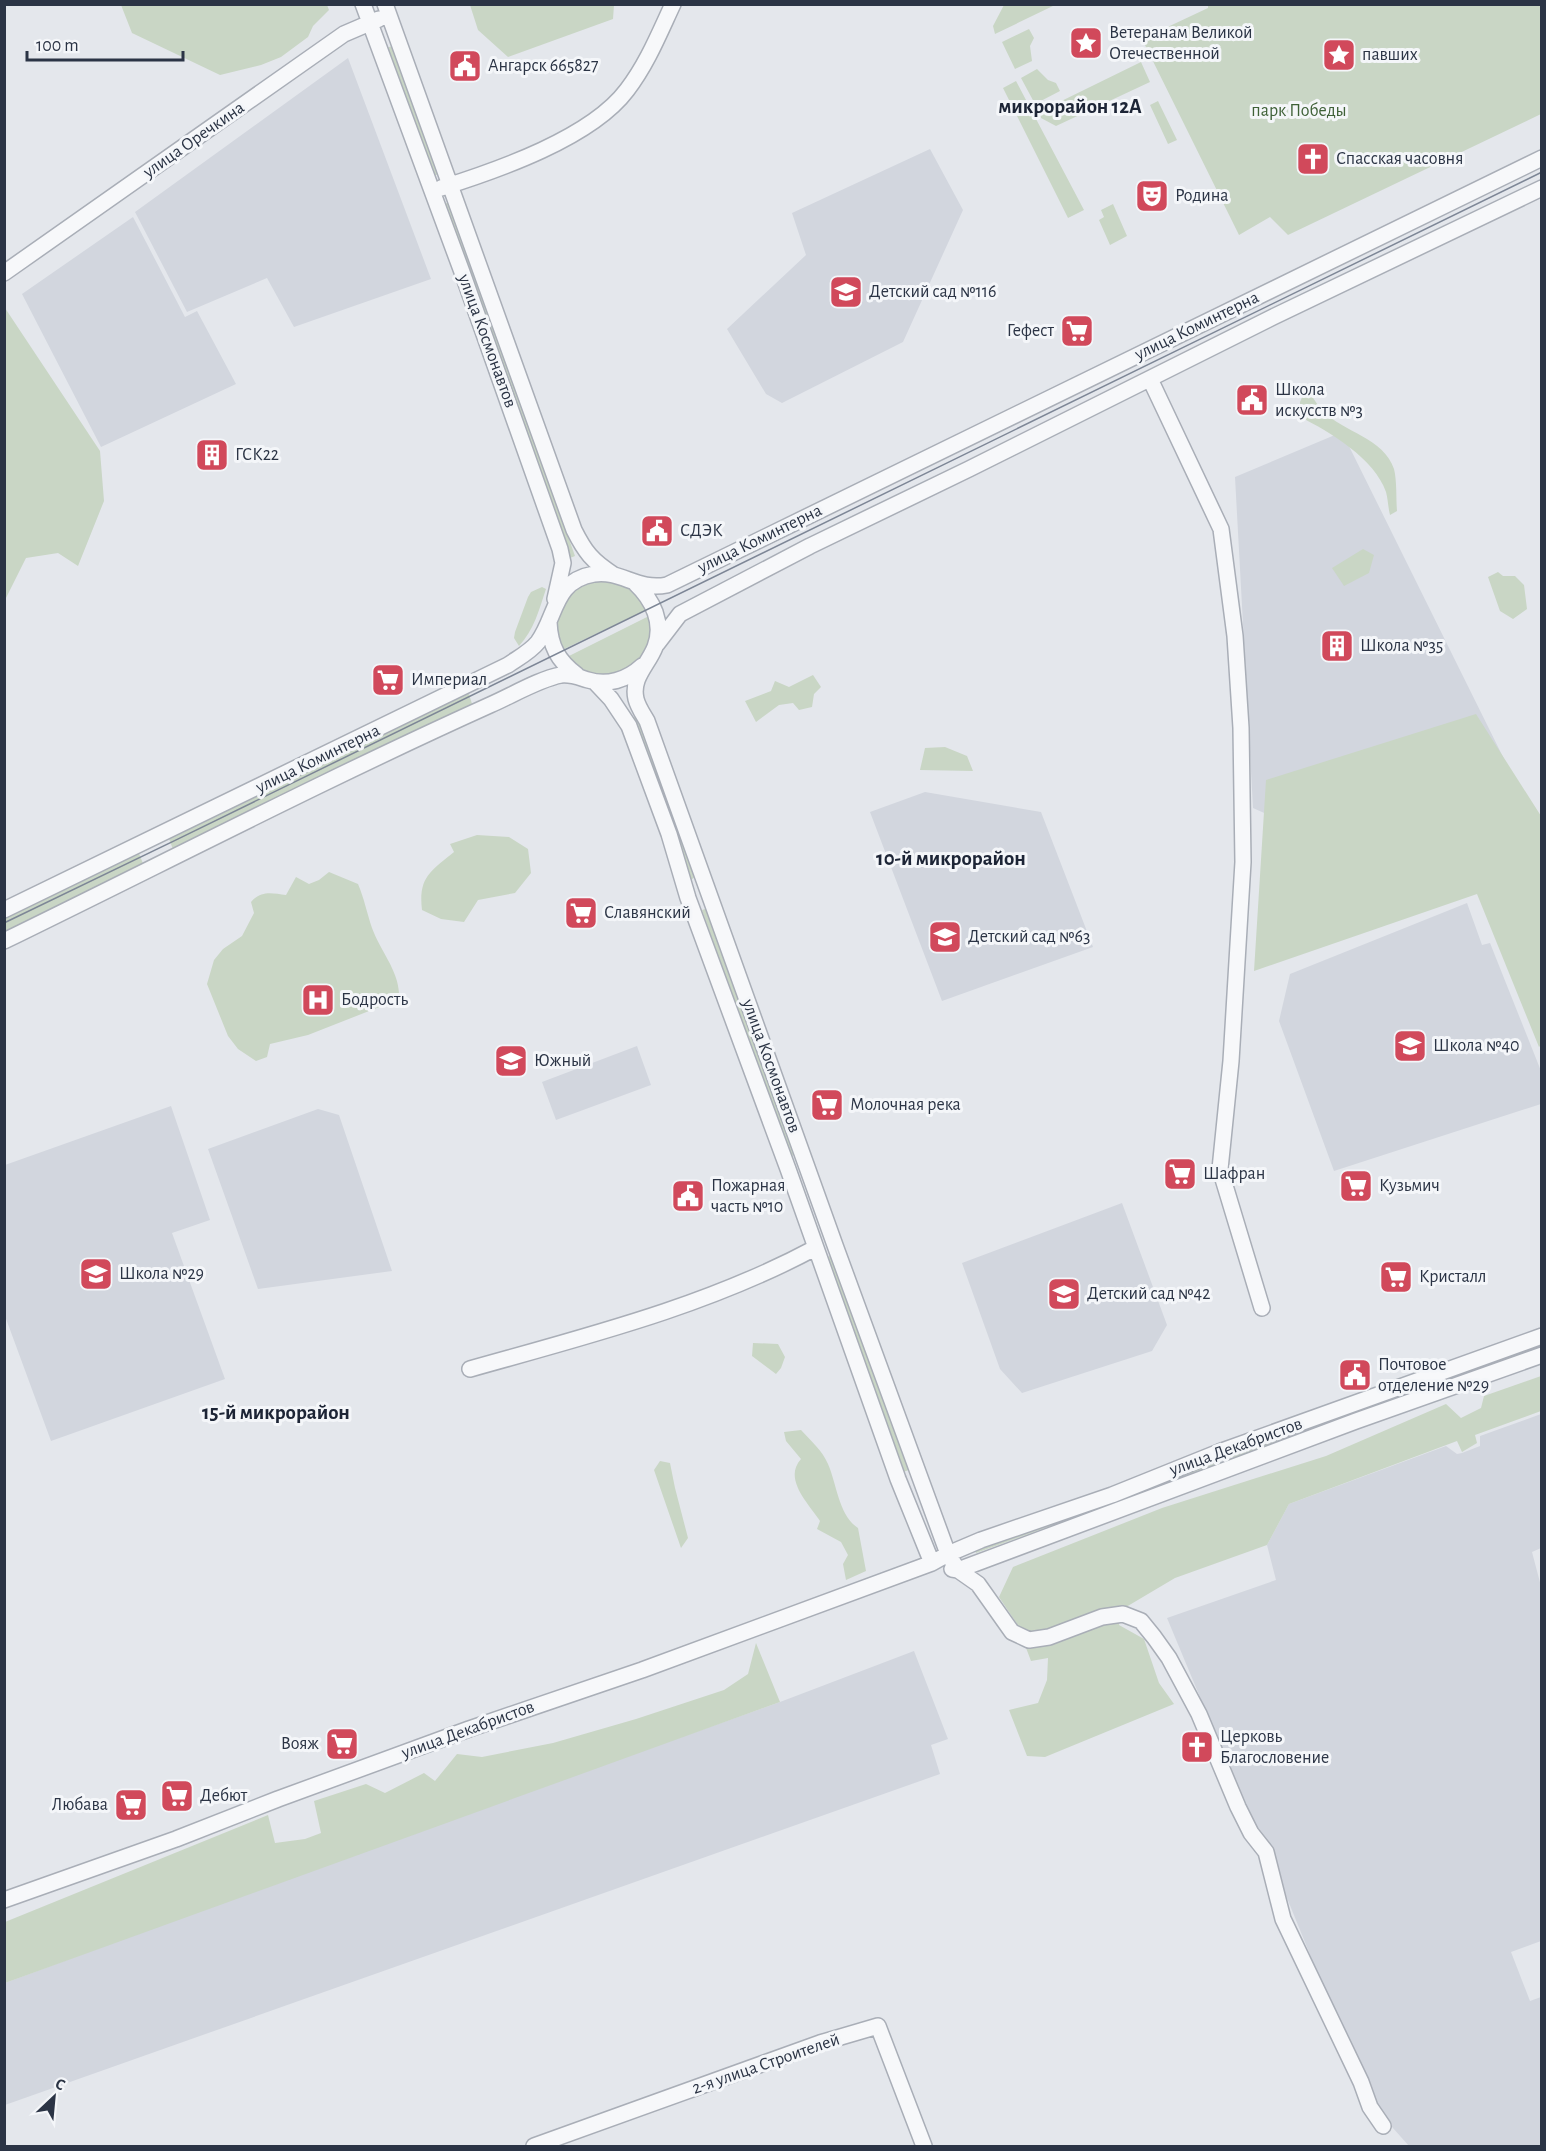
<svg xmlns="http://www.w3.org/2000/svg" width="1546" height="2151" font-family="'Alegreya Sans',sans-serif">
  <style>
    .built { fill: #d2d6de }
    .green { fill: #c9d6c5 }
    .lines { fill: none; stroke-linecap: round; stroke-linejoin: round }
    .minor-casing { stroke: #a9aeb7; stroke-width: 18 }
    .minor { stroke: #f7f8fa; stroke-width: 15 }
    .tram { stroke: #7d8696; stroke-width: 1.5 }
    .labels { text-anchor: middle; dominant-baseline: central; stroke-width: 6; stroke-linejoin: round; paint-order: stroke }
    .poi-label { font-size: 18px; fill: #2b3445; stroke: #f4f6f9; text-anchor: start }
    .park-label { font-size: 18px; fill: #3f6138; stroke: #f4f6f9 }
    .street-label { font-size: 18px; fill: #2b3445; stroke: #f4f6f9 }
    .quarter-label { font-size: 21px; font-weight: bold; fill: #1d2536; stroke: #f4f6f9 }
  </style>
  <rect width="100%" height="100%" fill="#e4e7ec"/>
  <path class="built" d="M348,58L431,279L294,327L267,278L187,312L135,212Z
    M930,149L963,210L903,342L782,403L766,394L727,329L806,255L792,213Z
    M133,217L185,317L197,311L236,384L101,447L22,294Z
    M1342,432L1507,765L1296,827L1253,808L1235,477Z
    M925,792L1041,812L1093,947L942,1001L870,812Z
    M1467,903L1482,945L1490,943L1541,1071V1104L1334,1171L1279,1021L1290,974Z
    M637,1046L651,1085L556,1120L542,1082Z
    M171,1106L210,1220L172,1233L225,1379L51,1441L5,1316V1165Z
    M318,1109L339,1115L392,1271L258,1289L208,1149Z
    M1122,1203L1167,1325L1152,1351L1022,1393L1000,1369L962,1263Z
    M1541,1414V1548L1532,1552L1542,1590L1541,1941L1511,1952L1530,2001L1541,1997V2146H1409L1376,2109L1353,2060L1278,1876L1258,1836L1167,1618L1276,1580L1267,1545L1289,1504L1446,1446L1457,1454L1462,1453L1480,1446V1436Z
    M914,1651L948,1739L931,1745L940,1774L5,2105V1983L333,1861L780,1702Z"/>
  <path class="green" d="M327,5L329,10L313,26L308,37L281,57L261,65L220,75L132,33L121,5Z
    M470,5V4L614,5L613,19L508,57L478,30Z
    M1004,5V4L1055,5L995,34L993,26Z
    M1208,5H1541V114L1288,235L1270,217L1239,235L1142,39L1208,8Z
    M1029,29L1034,38L1030,46L1032,61L1015,69L1002,42Z
    M392,46L438,174L434,176L387,48Z
    M1141,62L1150,82L1056,126L1041,118L1039,112Z
    M1037,69L1048,80L1056,83L1060,91L1035,104L1021,78Z
    M1016,81L1084,210L1068,218L1003,88Z
    M1158,101L1177,140L1168,144L1150,105Z
    M450,202L575,556L570,558L444,204Z
    M1113,204L1127,236L1110,245L1099,220L1104,217L1101,210Z
    M5,308L100,451L104,501L78,566L58,553L26,558L5,600Z
    M1306,388C1312,395 1316,404 1323,411C1343,432 1384,438 1394,469C1397,481 1396,498 1397,511L1390,515C1388,507 1388,499 1386,492C1375,459 1329,431 1300,417V402Z
    M1363,549L1374,555L1369,573L1344,586L1332,568Z
    M1498,572L1503,576H1515L1524,585L1527,609L1513,619L1500,611L1488,577Z
    M611,580L633,589L648,609L562,650C546,611 570,581 611,580Z
    M542,587L546,589C539,610 534,630 519,646L514,638L515,632L528,597L531,592Z
    M651,615C651,625 652,634 649,643C641,667 613,680 590,673C580,670 574,663 567,657Z
    M813,675L821,687L814,694L812,707L799,710L793,703L779,705L756,722L745,701L771,691L775,681L789,687Z
    M468,691L473,707L174,852L168,836Z
    M1476,714L1541,816V1045L1539,1047L1477,894L1254,971L1266,780Z
    M638,716L696,876L691,880L632,718Z
    M945,747L967,756L973,771L920,770L925,748Z
    M477,835L509,837L528,849L531,873L515,893L478,900L464,922L441,919L422,910C418,877 431,871 454,852L450,844Z
    M138,851L144,866L5,934V916Z
    M329,872L358,884C364,898 367,913 372,928C380,950 398,970 399,993L392,1002L308,1035L270,1044L267,1057L256,1061L238,1049L228,1036L207,984L214,960L223,949L242,936L254,913L251,902C261,890 272,893 286,895L296,877L309,884L319,880Z
    M708,908L794,1155L788,1157L702,910Z
    M830,1256L909,1470L900,1473L824,1259Z
    M753,1343L778,1344L785,1357L781,1368L776,1374L752,1356Z
    M1541,1343V1348L1234,1460L1232,1455Z
    M1541,1376V1411L1475,1435L1477,1443L1462,1452L1457,1441L1289,1504L1267,1545L1175,1578L1121,1610L1119,1625L1144,1639L1159,1683L1174,1704L1045,1757L1027,1756L1009,1710L1038,1703L1047,1680L1048,1658L1031,1661L1017,1624L999,1597L1013,1567L1162,1508L1326,1456L1446,1404L1461,1418L1481,1408L1484,1396Z
    M801,1430C811,1441 822,1450 828,1464C837,1485 839,1516 858,1528L866,1571L846,1580L843,1564L848,1555L841,1542L817,1529L820,1521C808,1503 783,1479 801,1459L786,1441L784,1432Z
    M660,1461L670,1463L675,1488L688,1538L681,1548L654,1470Z
    M1213,1461L1216,1466L976,1553L974,1548Z
    M756,1643L780,1702L5,1983V1922L268,1815L275,1843L305,1839L321,1833L314,1801L366,1784L385,1793L424,1773L435,1781L457,1754L482,1757L553,1743L636,1719L724,1690L748,1674Z"/>
  <g class="lines">
    <defs>
      <path id="minor" d="M363,4L462,272L560,549L563,563L555,599
        M385,4L574,530C585,552 592,561 614,575
        M441,188C498,170 591,138 627,90C647,64 659,34 673,4
        M4,273L344,34L379,19
        M1150,379L1221,529L1235,636L1241,728L1243,862L1231,1061L1220,1169L1262,1308
        M635,583C653,600 664,623 655,647C648,665 631,678 636,699C638,707 643,714 647,721L836,1248L948,1554L958,1570L978,1584L1012,1632L1029,1640L1049,1637L1102,1617L1123,1614L1141,1621L1154,1637L1169,1658L1199,1714L1238,1807L1251,1833L1266,1852L1283,1919L1361,2082L1370,2107L1383,2126
        M549,622C550,646 558,661 577,675
        M657,644L680,614L810,546L969,469L1273,317L1542,188
        M595,682L611,699L629,726L669,834L688,898L788,1169L898,1479L932,1563
        M4,910L508,665C518,658 530,652 538,642C557,616 553,581 594,574C622,570 637,591 667,585L1542,158
        M4,941C166,862 326,779 490,705C511,696 539,679 561,675C572,674 578,677 588,680C607,686 627,680 642,666
        M470,1369C587,1336 707,1306 815,1248
        M952,1569L958,1570L1356,1421L1542,1355
        M4,1900L176,1839L278,1799L469,1729L642,1670L932,1563L948,1554L981,1540L1112,1495L1219,1452L1542,1336
        M534,2146L820,2043L878,2026L924,2146"/>
    </defs>
    <use href="#minor" class="minor-casing"/>
    <use href="#minor" class="minor"/>
    <path class="tram" d="M4,923C518,676 1027,419 1542,172"/>
  </g>
  <defs>
    <symbol id="sight-square" viewBox="-11 -11 22 22"><rect x="-9" y="-9" width="18" height="18" rx="4" fill="#d1495b" stroke="#f4f6f9"/><path d="M0-6L1.8-2.2L6-1.7L2.9 1.2L3.7 5.4L0 3.3L-3.7 5.4L-2.9 1.2L-6-1.7L-1.8-2.2Z" fill="#fff"/></symbol>
    <symbol id="civic-square" viewBox="-11 -11 22 22"><rect x="-9" y="-9" width="18" height="18" rx="4" fill="#d1495b" stroke="#f4f6f9"/><path d="M-.6-6.5H3V-4.5H.6V-3L4-1V1h2V6H-6V1h2V-1L-.6-3ZM-1.2 2.5V6h2.4V2.5Z" fill="#fff"/></symbol>
    <symbol id="church-square" viewBox="-11 -11 22 22"><rect x="-9" y="-9" width="18" height="18" rx="4" fill="#d1495b" stroke="#f4f6f9"/><path d="M-1.2-6h2.4v3.5h3.3v2.4h-3.3V6h-2.4V-.1h-3.3v-2.4h3.3Z" fill="#fff"/></symbol>
    <symbol id="theatre-square" viewBox="-11 -11 22 22"><rect x="-9" y="-9" width="18" height="18" rx="4" fill="#d1495b" stroke="#f4f6f9"/><path d="M-5-5.5Q0-4 5-5.5V0Q5 5 0 6Q-5 5-5 0ZM-3.3-2.5H-1v1.5H-3.3ZM1-2.5H3.3v1.5H1ZM-2.8 1Q0 5.5 2.8 1Z" fill="#fff"/></symbol>
    <symbol id="school-square" viewBox="-11 -11 22 22"><rect x="-9" y="-9" width="18" height="18" rx="4" fill="#d1495b" stroke="#f4f6f9"/><path d="M0-5L7-2L0 1L-7-2ZM-4 1L0 2.5L4 1V4Q0 6-4 4Z" fill="#fff"/></symbol>
    <symbol id="supermarket-square" viewBox="-11 -11 22 22"><rect x="-9" y="-9" width="18" height="18" rx="4" fill="#d1495b" stroke="#f4f6f9"/><path d="M-6-5.5h2.5l.6 2H6L4.5 2H-2.5L-4.4-4H-6ZM-1.5 3.2a1.3 1.3 0 1 0 .1 0ZM3 3.2a1.3 1.3 0 1 0 .1 0Z" fill="#fff"/></symbol>
    <symbol id="building-square" viewBox="-11 -11 22 22"><rect x="-9" y="-9" width="18" height="18" rx="4" fill="#d1495b" stroke="#f4f6f9"/><path d="M-4-6H4V6H1V3H-1V6H-4ZM-2.5-4.3h1.7v1.8h-1.7ZM.8-4.3h1.7v1.8H.8ZM-2.5-1h1.7V.8h-1.7ZM.8-1h1.7V.8H.8Z" fill="#fff"/></symbol>
    <symbol id="hospital-square" viewBox="-11 -11 22 22"><rect x="-9" y="-9" width="18" height="18" rx="4" fill="#d1495b" stroke="#f4f6f9"/><path d="M-5-5h3v3.5h4V-5h3V5h-3V1.5h-4V5h-3Z" fill="#fff"/></symbol>
  </defs>
  <g fill-rule="evenodd">
    <use href="#sight-square" x="1067" y="24" width="38" height="38"/>
    <use href="#sight-square" x="1320" y="36" width="38" height="38"/>
    <use href="#civic-square" x="446" y="47" width="38" height="38"/>
    <use href="#church-square" x="1294" y="140" width="38" height="38"/>
    <use href="#theatre-square" x="1133" y="177" width="38" height="38"/>
    <use href="#school-square" x="827" y="273" width="38" height="38"/>
    <use href="#supermarket-square" x="1058" y="312" width="38" height="38"/>
    <use href="#civic-square" x="1233" y="381" width="38" height="38"/>
    <use href="#building-square" x="193" y="436" width="38" height="38"/>
    <use href="#civic-square" x="638" y="512" width="38" height="38"/>
    <use href="#building-square" x="1318" y="627" width="38" height="38"/>
    <use href="#supermarket-square" x="369" y="661" width="38" height="38"/>
    <use href="#supermarket-square" x="562" y="894" width="38" height="38"/>
    <use href="#school-square" x="926" y="918" width="38" height="38"/>
    <use href="#hospital-square" x="299" y="981" width="38" height="38"/>
    <use href="#school-square" x="1391" y="1027" width="38" height="38"/>
    <use href="#school-square" x="492" y="1042" width="38" height="38"/>
    <use href="#supermarket-square" x="808" y="1086" width="38" height="38"/>
    <use href="#supermarket-square" x="1161" y="1155" width="38" height="38"/>
    <use href="#supermarket-square" x="1337" y="1167" width="38" height="38"/>
    <use href="#civic-square" x="669" y="1177" width="38" height="38"/>
    <use href="#school-square" x="77" y="1255" width="38" height="38"/>
    <use href="#supermarket-square" x="1377" y="1258" width="38" height="38"/>
    <use href="#school-square" x="1045" y="1275" width="38" height="38"/>
    <use href="#civic-square" x="1336" y="1356" width="38" height="38"/>
    <use href="#supermarket-square" x="323" y="1725" width="38" height="38"/>
    <use href="#church-square" x="1178" y="1728" width="38" height="38"/>
    <use href="#supermarket-square" x="158" y="1777" width="38" height="38"/>
    <use href="#supermarket-square" x="112" y="1786" width="38" height="38"/>
  </g>
  <g class="labels">
    <g class="poi-label">
      <text x="1109" y="33">Ветеранам Великой<tspan x="1109" dy="21">Отечественной</tspan></text>
      <text x="1362" y="55">павших</text>
      <text x="488" y="66">Ангарск 665827</text>
      <text x="1336" y="159">Спасская часовня</text>
      <text x="1175" y="196">Родина</text>
      <text x="869" y="292">Детский сад №116</text>
      <text x="1054" y="331" text-anchor="end">Гефест</text>
      <text x="1275" y="390">Школа<tspan x="1275" dy="21">искусств №3</tspan></text>
      <text x="235" y="455">ГСК22</text>
      <text x="680" y="531">СДЭК</text>
      <text x="1360" y="646">Школа №35</text>
      <text x="411" y="680">Империал</text>
      <text x="604" y="913">Славянский</text>
      <text x="968" y="937">Детский сад №63</text>
      <text x="341" y="1000">Бодрость</text>
      <text x="1433" y="1046">Школа №40</text>
      <text x="534" y="1061">Южный</text>
      <text x="850" y="1105">Молочная река</text>
      <text x="1203" y="1174">Шафран</text>
      <text x="711" y="1186">Пожарная<tspan x="711" dy="21">часть №10</tspan></text>
      <text x="1379" y="1186">Кузьмич</text>
      <text x="119" y="1274">Школа №29</text>
      <text x="1419" y="1277">Кристалл</text>
      <text x="1087" y="1294">Детский сад №42</text>
      <text x="1378" y="1365">Почтовое<tspan x="1378" dy="21">отделение №29</tspan></text>
      <text x="1220" y="1737">Церковь<tspan x="1220" dy="21">Благословение</tspan></text>
      <text x="319" y="1744" text-anchor="end">Вояж</text>
      <text x="200" y="1796">Дебют</text>
      <text x="108" y="1805" text-anchor="end">Любава</text>
    </g>
    <g class="park-label">
      <text x="1299" y="111">парк Победы</text>
    </g>
    <g class="street-label">
      <text transform="translate(194 140) rotate(-35)">улица Оречкина</text>
      <text transform="translate(1197 326) rotate(-26)">улица Коминтерна</text>
      <text transform="translate(487 341) rotate(70)">улица Космонавтов</text>
      <text transform="translate(760 539) rotate(-26)">улица Коминтерна</text>
      <text transform="translate(318 759) rotate(-26)">улица Коминтерна</text>
      <text transform="translate(771 1066) rotate(70)">улица Космонавтов</text>
      <text transform="translate(1236 1447) rotate(-20)">улица Декабристов</text>
      <text transform="translate(468 1730) rotate(-20)">улица Декабристов</text>
      <text transform="translate(766 2064) rotate(-19)">2-я улица Строителей</text>
    </g>
    <g class="quarter-label">
      <text x="1070" y="106">микрорайон 12А</text>
      <text x="951" y="858">10-й микрорайон</text>
      <text x="276" y="1412">15-й микрорайон</text>
    </g>
  </g>
  <rect width="1546" height="2151" fill="none" stroke="#2b3445" stroke-width="12"/>
  <g transform="translate(54 2097) rotate(26)" stroke="#f4f6f9" stroke-width="4.5" paint-order="stroke">
  <path d="M0-4.5L10 22L0 15L-10 22Z" fill="#2b3445"/>
  <text y="-9" font-size="16" font-weight="bold" text-anchor="middle" fill="#2b3445">С</text>
  </g>
  <path d="M27 51v9h156v-9" fill="none" stroke="#2b3445" stroke-width="3"/>
  <text x="36" y="51" font-size="18" fill="#2b3445" stroke="#f4f6f9" stroke-width="4.5" paint-order="stroke">100 m</text>
</svg>
